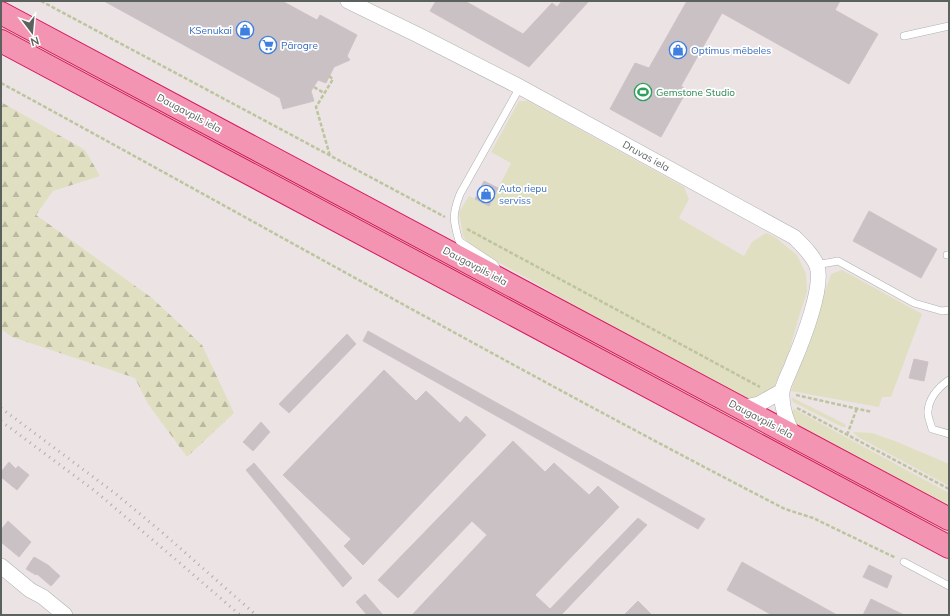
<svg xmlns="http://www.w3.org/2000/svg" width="950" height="616" font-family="Mulish,sans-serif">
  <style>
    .grass { fill: #e1dfc1 }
    .forest { fill: url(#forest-firs) }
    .building { fill: #c9c1c4; stroke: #d0c2c7 }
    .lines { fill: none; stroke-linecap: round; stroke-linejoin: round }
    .lane-casing { stroke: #acb2af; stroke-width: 8 }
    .street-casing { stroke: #acb2af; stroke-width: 16 }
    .highway-casing { stroke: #d81760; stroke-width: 24 }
    .path { stroke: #bcc59d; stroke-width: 2.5; stroke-dasharray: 4 2; stroke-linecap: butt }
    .lane { stroke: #fff; stroke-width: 7 }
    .street { stroke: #fff; stroke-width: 15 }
    .highway { stroke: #f294b2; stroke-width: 22 }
    .rail { stroke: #adaeae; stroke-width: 3; stroke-dasharray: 1 5; stroke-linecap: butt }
    .labels { text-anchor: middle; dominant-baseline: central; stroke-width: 3.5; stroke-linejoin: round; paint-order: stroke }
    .shop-label { font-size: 10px; fill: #366cbe; stroke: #fff; text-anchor: start }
    .leisure-label { font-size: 10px; fill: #27864d; stroke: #fff; text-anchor: start }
    .street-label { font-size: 10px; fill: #5b625e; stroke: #fff }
  </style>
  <defs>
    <pattern id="forest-firs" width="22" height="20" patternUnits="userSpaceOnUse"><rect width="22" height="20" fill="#e1dfc1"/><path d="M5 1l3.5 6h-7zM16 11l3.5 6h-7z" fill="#b9b8a0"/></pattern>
  </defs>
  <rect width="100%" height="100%" fill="#ece3e5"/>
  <path class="grass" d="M1,23L949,529V538L1,32Z
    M519,101H528L684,187L689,199L679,218L744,256L752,242L766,233L775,237L797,255L806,274L807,292L799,316L789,352L773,389L753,399L735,397L598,323L555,294L471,247L463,236L459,212L469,196L489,206L511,163L491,152Z
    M842,270L922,314L891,397H882L879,407L791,391L831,274Z
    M791,397L845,424L846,427H842L793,402Z
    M794,409L949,493V511L806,433L796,424L791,412Z
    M853,432L872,433L895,441L949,464V486L858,437Z"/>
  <path class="forest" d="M1,102L85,150L100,176L53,191L36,215L152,298L202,345L234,413L187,457L148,404L135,378L12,337L1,329Z"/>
  <path class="building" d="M104,1H282L317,20L320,15L357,35L347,56L350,60L334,67L326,83L318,80L311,91L314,101L283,109L280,98Z
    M436,1H465L523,34L552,3L557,7L562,1H589L529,67L430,11Z
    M687,1H840L835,10L878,34L849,84L722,13L681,86L687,90L661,137L610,109L635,63L649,68Z
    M484,181L498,188L489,206L475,199Z
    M869,211L937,249L921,278L853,241Z
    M368,331L705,519L698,529L363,341Z
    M347,334L356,344L289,413L279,404Z
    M914,359L928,362L924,381L909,378Z
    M384,370L416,401L426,391L460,423L466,416L486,435L363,565L344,546L351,539L283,475Z
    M261,422L270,432L253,451L243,442Z
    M513,441L545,472L554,463L589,495L598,486L619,507L535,595L550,609L638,518L647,525L561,615H412L487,535L472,521L398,598L378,580Z
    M9,462L16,469L18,466L29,475L17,490L1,477V472Z
    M254,463L352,578L343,587L246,470Z
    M8,521L31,542L19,557L1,542V530Z
    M34,557L48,565L60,576L51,586L37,574L36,575L26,569Z
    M742,562L837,615H772L727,590Z
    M869,565L892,576L887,588L863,577Z
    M365,594L383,615H367L356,602Z
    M871,599L904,615H863Z
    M638,601L652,615H624Z"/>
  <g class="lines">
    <defs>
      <path id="lane" d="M904,36L949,26
        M947,255H949
        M816,265L838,261L914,303L942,311L949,310
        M496,267L494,264L459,241C453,220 452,215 460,194L520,87
        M949,380C939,387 929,398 928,411C927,416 931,424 932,429L949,434
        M904,562L949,586"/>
      <path id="street" d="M348,1L420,36L520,87L794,237C802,245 813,255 817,266C824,287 802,342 793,363C790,372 783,383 782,392C781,407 787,423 794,436
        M740,408L759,404L782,391
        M1,566L30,590L43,597L65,615"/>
      <path id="highway" d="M1,13L949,519
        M1,41L949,547"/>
    </defs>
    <use href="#lane" class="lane-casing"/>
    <use href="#street" class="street-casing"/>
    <use href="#highway" class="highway-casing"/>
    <path class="path" d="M41,1L445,217
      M329,76L333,79L316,107L330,156
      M1,83C262,225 521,373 785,509L813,518L896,558
      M314,87L324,93
      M467,229L760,387
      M796,395L872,412
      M797,408L949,489
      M847,435L857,408"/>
    <use href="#lane" class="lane"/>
    <use href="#street" class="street"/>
    <use href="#highway" class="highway"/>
    <path class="rail" d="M1,408L116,494L164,534L256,615
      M1,421L95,491L181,564L240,615"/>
  </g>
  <defs>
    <symbol id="shop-ring" viewBox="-11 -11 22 22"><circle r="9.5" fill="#fff" stroke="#3f7fe0" stroke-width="1.5"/><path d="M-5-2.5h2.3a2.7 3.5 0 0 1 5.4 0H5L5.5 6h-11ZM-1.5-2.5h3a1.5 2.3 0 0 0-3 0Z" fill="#3f7fe0"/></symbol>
    <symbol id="supermarket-ring" viewBox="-11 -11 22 22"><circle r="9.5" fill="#fff" stroke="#3f7fe0" stroke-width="1.5"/><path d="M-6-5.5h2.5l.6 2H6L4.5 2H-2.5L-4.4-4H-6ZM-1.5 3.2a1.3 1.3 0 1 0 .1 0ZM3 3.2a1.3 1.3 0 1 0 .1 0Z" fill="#3f7fe0"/></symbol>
    <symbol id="stadium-ring" viewBox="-11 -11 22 22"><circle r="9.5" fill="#fff" stroke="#2e9e5b" stroke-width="1.5"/><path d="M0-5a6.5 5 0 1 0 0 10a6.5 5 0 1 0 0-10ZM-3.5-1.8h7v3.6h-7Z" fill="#2e9e5b"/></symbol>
  </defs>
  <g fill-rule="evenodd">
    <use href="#shop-ring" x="235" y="20" width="20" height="20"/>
    <use href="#supermarket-ring" x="258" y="35" width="20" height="20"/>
    <use href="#shop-ring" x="668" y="40" width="20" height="20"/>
    <use href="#stadium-ring" x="633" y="82" width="20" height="20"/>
    <use href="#shop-ring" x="476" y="184" width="20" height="20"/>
  </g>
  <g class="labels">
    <g class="shop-label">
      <text x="232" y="30" text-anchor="end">KSenukai</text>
      <text x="281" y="45">Pārogre</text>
      <text x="691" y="50">Optimus mēbeles</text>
      <text x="499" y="188">Auto riepu<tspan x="499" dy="12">serviss</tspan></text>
    </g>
    <g class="leisure-label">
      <text x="656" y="92">Gemstone Studio</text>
    </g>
    <g class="street-label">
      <text transform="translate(189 113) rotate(28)">Daugavpils iela</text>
      <text transform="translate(646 156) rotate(29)">Druvas iela</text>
      <text transform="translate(475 266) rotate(28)">Daugavpils iela</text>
      <text transform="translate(761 419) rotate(28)">Daugavpils iela</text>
    </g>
  </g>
  <rect width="950" height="616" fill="none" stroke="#5b625e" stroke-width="4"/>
  <g transform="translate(32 32) rotate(164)" stroke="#ffffff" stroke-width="3" paint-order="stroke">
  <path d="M0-3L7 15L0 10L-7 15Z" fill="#5b625e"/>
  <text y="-6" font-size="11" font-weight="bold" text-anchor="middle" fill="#5b625e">N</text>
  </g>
</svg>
